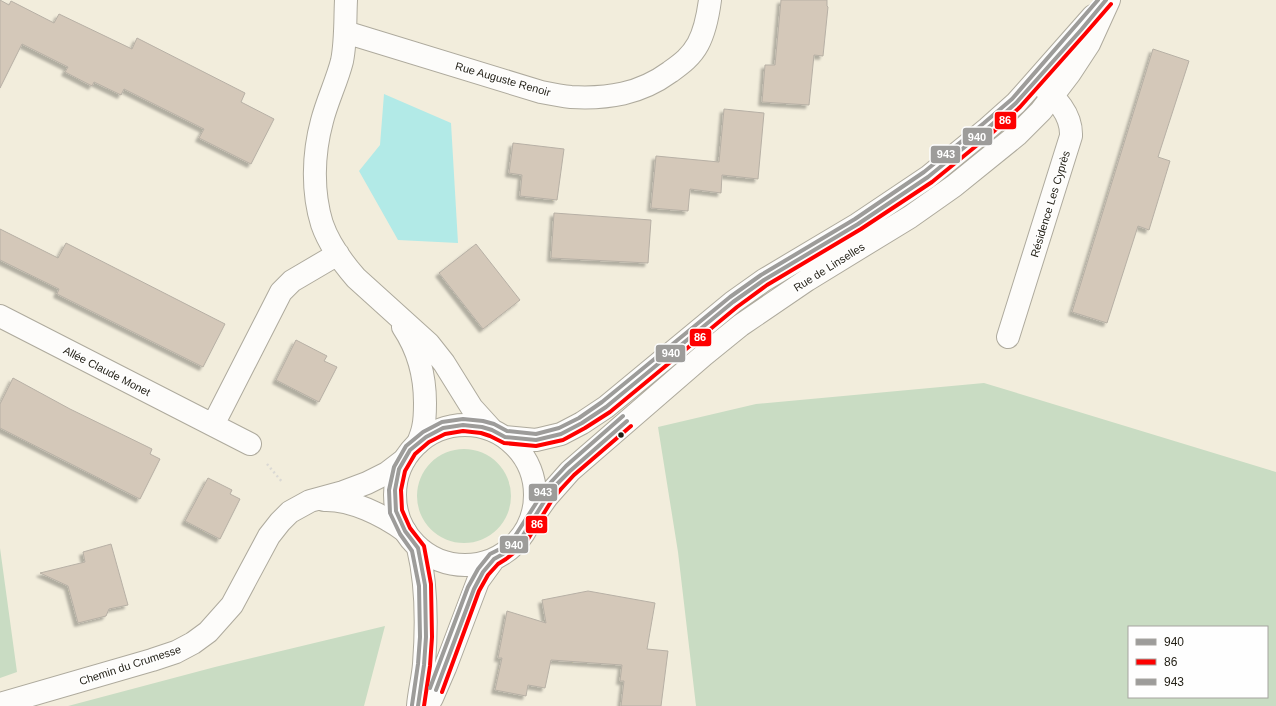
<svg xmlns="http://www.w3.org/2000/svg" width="1276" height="706" font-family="Arial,sans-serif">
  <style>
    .green { fill: #c9dcc3; fill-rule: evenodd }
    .water { fill: #b2eae7 }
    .building { fill: #d4c8b9; stroke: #b7b0a5; filter: url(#shadow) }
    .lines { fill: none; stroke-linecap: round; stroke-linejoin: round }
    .street-casing { stroke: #aeaa9d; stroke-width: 24 }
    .secondary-casing { stroke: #aeaa9d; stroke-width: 24 }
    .path { stroke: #dbd9d4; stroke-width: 2.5; stroke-dasharray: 2 3; stroke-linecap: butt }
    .street { stroke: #fdfcfa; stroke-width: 22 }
    .secondary { stroke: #fdfcfa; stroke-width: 22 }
    .bus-1-casing { stroke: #fefefe; stroke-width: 7 }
    .bus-2-casing { stroke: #fefefe; stroke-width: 7 }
    .bus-3-casing { stroke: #fefefe; stroke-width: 7 }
    .bus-1 { stroke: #9d9c9a; stroke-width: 4 }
    .bus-2 { stroke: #fe0000; stroke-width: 4 }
    .bus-3 { stroke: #9d9c9a; stroke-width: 4 }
    .bus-dot { fill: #211e14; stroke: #fefefe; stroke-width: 1.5 }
    .labels { text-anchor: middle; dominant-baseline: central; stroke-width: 3; stroke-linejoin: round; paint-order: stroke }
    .street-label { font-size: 11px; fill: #211e14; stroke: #fefefe }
    .line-badge { stroke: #fefefe; stroke-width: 1.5 }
    .badge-label { font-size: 11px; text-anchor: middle; font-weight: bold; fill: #fff }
  </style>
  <defs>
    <filter id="shadow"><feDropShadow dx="-3.5" dy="3.5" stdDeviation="1" flood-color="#0004"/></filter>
  </defs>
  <rect width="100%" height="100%" fill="#f2eddc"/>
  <path class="green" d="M984,383L1276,472V706H696L678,552L658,427L756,404ZM1129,627H1267V697H1129Z
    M417 496a47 47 0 1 1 94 0a47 47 0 1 1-94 0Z
    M0,548L17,672L0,678Z
    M385,626L364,706H68L215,667Z"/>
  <path class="water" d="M384,94L451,123L458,243L398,240L359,171L380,145Z"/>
  <path class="building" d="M0,0L9,5L11,1L54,23L59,14L132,49L137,38L245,93L241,102L274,119L251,164L199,138L204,129L124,89L121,95L94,82L92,86L65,72L68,67L22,44L0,88Z
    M781,0H827V6L828,7L823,56L814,55L809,105L762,102L765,65H775Z
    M1153,49L1189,61L1158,157L1170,161L1149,230L1138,226L1107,323L1072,312Z
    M724,109L764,113L758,179L722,175L721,193L690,189L688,211L651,208L656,156L719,162Z
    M513,143L564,149L557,200L520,196L522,175L509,173Z
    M554,213L651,220L648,263L551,258Z
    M0,229L58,258L66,243L225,324L203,367L57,294L59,289L0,260Z
    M476,244L520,300L483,329L439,273Z
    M296,340L327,356L324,361L337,367L319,402L276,380Z
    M13,378L70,409L152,449L150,454L160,459L140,499L0,428V404Z
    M208,478L232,490L230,494L240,499L220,539L185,521Z
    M111,544L128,605L109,609L106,616L78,623L68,586L40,573L85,562L83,552Z
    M588,591L655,603L647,649L668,651L661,706H621L624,681H620L622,665L551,660L545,688L528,685L526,696L495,690L502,658H498L507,611L546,623L542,600Z"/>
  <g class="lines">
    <defs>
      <path id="street" d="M346,0C345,20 346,41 342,61C337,81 327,101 322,121C313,154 312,192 322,224C329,244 342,262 356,278L429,344L444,363L472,408L492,430
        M345,32L541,92C551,94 561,96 571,97C608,99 640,94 670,72C681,64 691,57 698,44C705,31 708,15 710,0
        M0,316L250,444
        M403,327C419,351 425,375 425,403C425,411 425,420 423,428C422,433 420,438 418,443
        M1008,337L1071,136C1072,113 1054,97 1039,83
        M213,425L281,292L292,281L338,254
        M324,500C351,499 383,515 405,531
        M0,704L152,660L176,652L193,643L208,632L232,605L269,536L280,522L290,512L310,501L343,492L367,483L387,473L404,460"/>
      <path id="secondary" d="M395 495a70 70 0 1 1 140 0a70 70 0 1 1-140 0Z
        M505,437L536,440L561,434L582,423L606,407L733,302L764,280L858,224L928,177L988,128L1016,103L1093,16
        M530,521L547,497L570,471L704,355L741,325L807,280L910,217L954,186L1017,135L1041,111L1070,73L1089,44L1109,0
        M418,706C419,692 423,678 424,664C427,625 427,585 418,548
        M427,706L432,698L445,668L478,581L494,559"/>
    </defs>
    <use href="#street" class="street-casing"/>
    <use href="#secondary" class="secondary-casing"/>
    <path class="path" d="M267,464L283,483"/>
    <use href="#street" class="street"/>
    <use href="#secondary" class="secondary"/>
    <defs>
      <path id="bus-1" d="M436,690L474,589L483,572L494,559L503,554L520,540L547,497L556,485L570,471L627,421
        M418,706L424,665L426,637L425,585L418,548L405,531L396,511L395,490L399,469L410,450L426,437L443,428L463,425L482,427L492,430L505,437L536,440L561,434L582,423L606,407L733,302L764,280L858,224L928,177L988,128L1016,103L1081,30L1106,0"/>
      <path id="bus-2" d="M442,692L479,591L488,575L498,564L506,559L525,544L552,500L561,489L574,475L631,426
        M424,706L430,666L432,637L431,584L424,546L410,528L402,510L401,490L405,471L415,454L429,442L445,434L463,431L481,433L490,436L504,443L536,446L563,440L585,428L610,412L737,307L767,285L861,229L932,182L992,133L1020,107L1085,34L1111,4"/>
      <path id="bus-3" d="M430,688L468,587L478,569L490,554L500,549L515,536L542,494L552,481L566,466L623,416
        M412,705L418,664L420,637L419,586L412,551L400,534L390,513L389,490L394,467L406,446L423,432L442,422L463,419L483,421L494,424L507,431L536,434L559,428L579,418L602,402L730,297L761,275L855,219L924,172L984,123L1012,99L1098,0"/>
    </defs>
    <use href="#bus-1" class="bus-1-casing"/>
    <use href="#bus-2" class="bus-2-casing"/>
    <use href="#bus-3" class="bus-3-casing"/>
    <use href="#bus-1" class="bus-1"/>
    <use href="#bus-2" class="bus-2"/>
    <use href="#bus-3" class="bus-3"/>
  </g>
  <circle class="bus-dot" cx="621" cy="435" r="3.5"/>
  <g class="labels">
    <g class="street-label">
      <text transform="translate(503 79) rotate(16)">Rue Auguste Renoir</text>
      <text transform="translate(1050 204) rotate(-73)">Résidence Les Cyprès</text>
      <text transform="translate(829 267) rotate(-32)">Rue de Linselles</text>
      <text transform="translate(107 371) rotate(27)">Allée Claude Monet</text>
      <text transform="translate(130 665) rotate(-18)">Chemin du Crumesse</text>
    </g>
  </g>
  <g class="line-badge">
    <rect x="994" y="111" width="23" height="19" rx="4" fill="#fe0000"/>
    <rect x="962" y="127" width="31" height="19" rx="4" fill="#9d9c9a"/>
    <rect x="930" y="145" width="31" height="19" rx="4" fill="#9d9c9a"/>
    <rect x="689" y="328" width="23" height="19" rx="4" fill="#fe0000"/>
    <rect x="655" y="344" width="31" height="19" rx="4" fill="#9d9c9a"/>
    <rect x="528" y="483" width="30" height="19" rx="4" fill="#9d9c9a"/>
    <rect x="525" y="515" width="23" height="19" rx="4" fill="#fe0000"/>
    <rect x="499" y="535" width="30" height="19" rx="4" fill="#9d9c9a"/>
  </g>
  <g class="badge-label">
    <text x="1005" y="124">86</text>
    <text x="977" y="141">940</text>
    <text x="946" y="158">943</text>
    <text x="700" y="341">86</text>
    <text x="671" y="357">940</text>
    <text x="543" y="496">943</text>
    <text x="537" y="528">86</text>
    <text x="514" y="549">940</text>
  </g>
  <rect x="1128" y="626" width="140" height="72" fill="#fefefe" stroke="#a6a4a0"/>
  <rect x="1136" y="639" width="20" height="6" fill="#9d9c9a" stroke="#a6a4a0"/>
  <text x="1164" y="646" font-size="12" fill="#211e14">940</text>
  <rect x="1136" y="659" width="20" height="6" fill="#fe0000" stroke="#a6a4a0"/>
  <text x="1164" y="666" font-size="12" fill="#211e14">86</text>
  <rect x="1136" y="679" width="20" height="6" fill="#9d9c9a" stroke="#a6a4a0"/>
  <text x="1164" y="686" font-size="12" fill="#211e14">943</text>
</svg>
